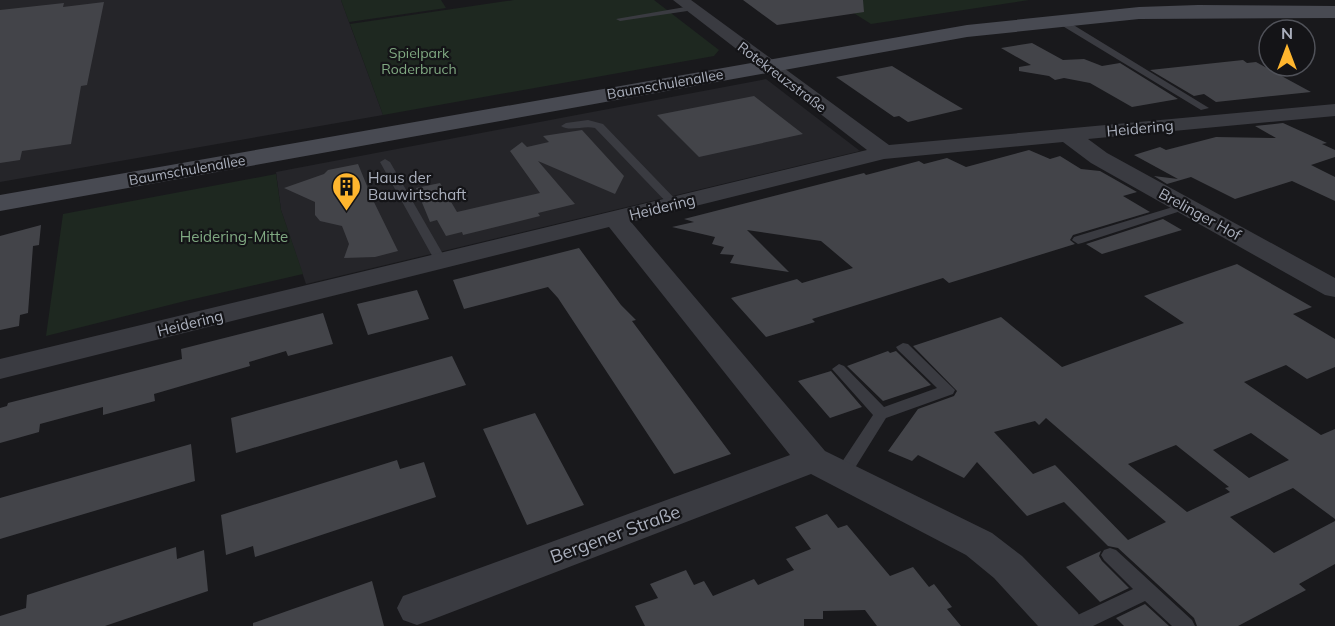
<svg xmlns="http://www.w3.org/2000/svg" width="1335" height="626" font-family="Mulish,sans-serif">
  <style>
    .built { fill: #252529 }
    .green { fill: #1e2820 }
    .building { fill: #434449; fill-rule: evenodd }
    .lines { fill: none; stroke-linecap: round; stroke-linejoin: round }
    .lane { fill: #3a3b41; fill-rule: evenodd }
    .street { fill: #3a3b41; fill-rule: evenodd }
    .secondary { fill: #484a52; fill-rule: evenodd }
    .labels { text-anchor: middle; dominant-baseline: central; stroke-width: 4.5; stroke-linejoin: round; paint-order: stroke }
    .far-park-label { font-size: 14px; fill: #80a982; stroke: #141417 }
    .far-street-label { font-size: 14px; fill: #abb0bd; stroke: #141417 }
    .street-label { font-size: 15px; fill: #abb0bd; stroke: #141417 }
    .poi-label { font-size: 15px; fill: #abb0bd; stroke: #141417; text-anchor: start }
    .park-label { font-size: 15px; fill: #80a982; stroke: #141417 }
    .near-street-label { font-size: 18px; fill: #abb0bd; stroke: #141417 }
  </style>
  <rect width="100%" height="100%" fill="#19191c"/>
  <path class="built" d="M0,0H341L383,115L0,182Z
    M766,79L860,151L306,284L281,210L276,172Z"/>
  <path class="green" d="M341,0H441L446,8L349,22Z
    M514,0H654L719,50L714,56L383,115L350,24Z
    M833,0H1029L871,24Z
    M276,174L281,210L303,274L185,301L46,336L63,214Z"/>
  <path class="building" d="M743,0H863L864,12L777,25Z
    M104,2L87,85L81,86L71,144L22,151L20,160L0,163V10L64,3L63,7Z
    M1032,43L1063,60L1084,59L1102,66L1120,63L1178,99L1132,107L1090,83L1064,78L1055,80L1049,76L1019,71V67L1031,65L1001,48Z
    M1243,60L1247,63L1256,62L1311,92L1216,102L1204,94L1194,96L1150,70Z
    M892,66L936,93L963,109L908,122L899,116L894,117L836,77Z
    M754,96L803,134L699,157L657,115Z
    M1283,123L1327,143L1322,144L1335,150V157L1311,165L1335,177V201L1292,181L1235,199L1191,177L1167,184L1154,176L1178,179L1134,155L1160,147L1166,150L1216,137L1276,138L1255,126Z
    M582,130L624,176L615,194L538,161L575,204L538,213L540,216L463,235L462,232L446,236L437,220L430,222L416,188L440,183L457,212L540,193L510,151L522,142L527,147L549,142L543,136Z
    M1029,150L1050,159L1060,156L1081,169L1100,171L1137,192L1123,196L1150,212L1073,235L1070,240L1075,244L949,283L943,278L812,319L815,322L766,337L731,298L797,279L802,283L853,268L821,241L747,230L789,272L730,263L734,255L720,254L724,247L712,244L715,237L672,227L694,222L684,219L864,173L866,175L919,161L924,164L947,158L966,167Z
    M358,164L372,198L398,251L375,257L344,258L349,244L342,226L320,221L315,215V202L284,188L324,174L328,170Z
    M1163,219L1182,230L1102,254L1086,244Z
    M41,225L39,245L33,246L28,313L20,315L19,326L0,330V236Z
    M579,248L621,305L636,320L632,321L731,454L674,474L558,298L548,287L464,309L453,280Z
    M1237,264L1312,307L1293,314L1335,339V367L1307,379L1286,365L1244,382L1321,435L1335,429V519L1293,488L1230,517L1274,553L1335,521V564L1299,584L1306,590L1238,626H1197L1194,618L1118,548L1108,546L1064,502L1027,516L977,462L964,478L918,455L912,461L888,451L918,409L954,396L957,391L913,346L1001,317L1062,367L1184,323L1144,296ZM1046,418L1166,522L1128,540L1055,465L1033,474L994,432L1035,421L1039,425ZM1251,433L1289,460L1249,478L1213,450ZM1176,445L1229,487L1225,488L1230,492L1187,512L1128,464Z
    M417,290L429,319L368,335L357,304Z
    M323,313L333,344L288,356L286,351L249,362L250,366L154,394L155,401L103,415V407L40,424L39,432L0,443V408L7,406L8,403L182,359L181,349Z
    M888,351L890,353L896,351L931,385L883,401L847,366Z
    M452,356L466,385L236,453L231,418Z
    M831,371L862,407L830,418L798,381Z
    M535,413L584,505L527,525L483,429Z
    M191,444L195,481L0,539V498Z
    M397,460L400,469L424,462L436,497L255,557L253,546L226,555L221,515Z
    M827,514L838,528L847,525L890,576L913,567L929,587L934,584L952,607L947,609L961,626H877L865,610L823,611V619H804V626H645L635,606L658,598L650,584L686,570L694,585L704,581L713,596L754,579L758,585L794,570L786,559L811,549L795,527Z
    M176,547L177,559L204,550L208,591L105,626H0V616L26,608L27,595Z
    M1101,551L1099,556L1102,561L1129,588L1100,602L1066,567Z
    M372,581L384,626H253V623Z
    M1145,604L1169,626H1124L1116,618Z"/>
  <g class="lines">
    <path class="lane" d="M691,6H694V10L620,21L616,19Z
      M1056,18H1062L1209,108L1201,110L1056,22Z
      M588,120L603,124L678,202V206H670L595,128C584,125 570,132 561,126L566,123Z
      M385,159L390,162L447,261L445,264L441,265L435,261L380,162Z
      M1186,203L1190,204V208L1082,243L1078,244L1072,240L1074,237Z
      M903,343L908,344L955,390L953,394L886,418L848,479L842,481L836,479L834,475L836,471L873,415L832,369L839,364L844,366L884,407L937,388L898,350L896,347Z
      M1110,548L1116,550L1192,620L1195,626H1172L1145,601L1093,626H1064L1067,620L1133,589L1104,560L1101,555L1104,550Z"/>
    <path class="street" d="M673,0H691L889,145L1335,104V116L1088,139L1107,153L1335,278V297L1325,295L1091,163L1063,142L884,159L631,222L825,451L992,533L1022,556L1078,613L1084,626H1038L994,578L966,555L811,474L431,620L417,625L403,620L397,608L403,596L790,455L609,227L0,379V359L867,150Z"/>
    <path class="secondary" d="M1198,5L1335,6V18L1139,19L967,37L0,211V195L967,25L1139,7Z"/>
  </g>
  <defs>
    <symbol id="building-pin" viewBox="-11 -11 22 30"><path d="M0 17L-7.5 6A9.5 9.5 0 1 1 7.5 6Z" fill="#ffb62e" stroke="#141417"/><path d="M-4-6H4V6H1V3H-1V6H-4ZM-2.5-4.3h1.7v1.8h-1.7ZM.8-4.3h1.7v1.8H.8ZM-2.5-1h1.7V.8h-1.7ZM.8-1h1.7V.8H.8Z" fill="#111"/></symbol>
  </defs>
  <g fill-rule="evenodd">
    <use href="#building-pin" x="330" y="170" width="33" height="45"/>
  </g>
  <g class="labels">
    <g class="far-park-label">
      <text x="419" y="53">Spielpark<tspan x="419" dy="16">Roderbruch</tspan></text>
    </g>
    <g class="far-street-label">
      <text transform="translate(782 77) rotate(37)">Rotekreuzstraße</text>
      <text transform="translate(665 84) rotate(-10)">Baumschulenallee</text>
      <text transform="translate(187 170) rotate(-10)">Baumschulenallee</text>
    </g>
    <g class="street-label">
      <text transform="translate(1140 128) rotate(-5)">Heidering</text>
      <text transform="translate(662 207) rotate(-14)">Heidering</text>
      <text transform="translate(1200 214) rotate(29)">Brelinger Hof</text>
      <text transform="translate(190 323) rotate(-14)">Heidering</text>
    </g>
    <g class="poi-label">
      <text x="368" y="177">Haus der<tspan x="368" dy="17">Bauwirtschaft</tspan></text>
    </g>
    <g class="park-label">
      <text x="234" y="236">Heidering-Mitte</text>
    </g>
    <g class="near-street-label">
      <text transform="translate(615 534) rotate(-20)">Bergener Straße</text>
    </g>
  </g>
  <g transform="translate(1287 48)"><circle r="28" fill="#141417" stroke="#505259" stroke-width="1.5"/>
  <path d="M0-4.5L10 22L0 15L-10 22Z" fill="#ffb62e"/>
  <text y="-9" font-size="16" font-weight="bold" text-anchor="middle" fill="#abb0bd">N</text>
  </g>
</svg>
